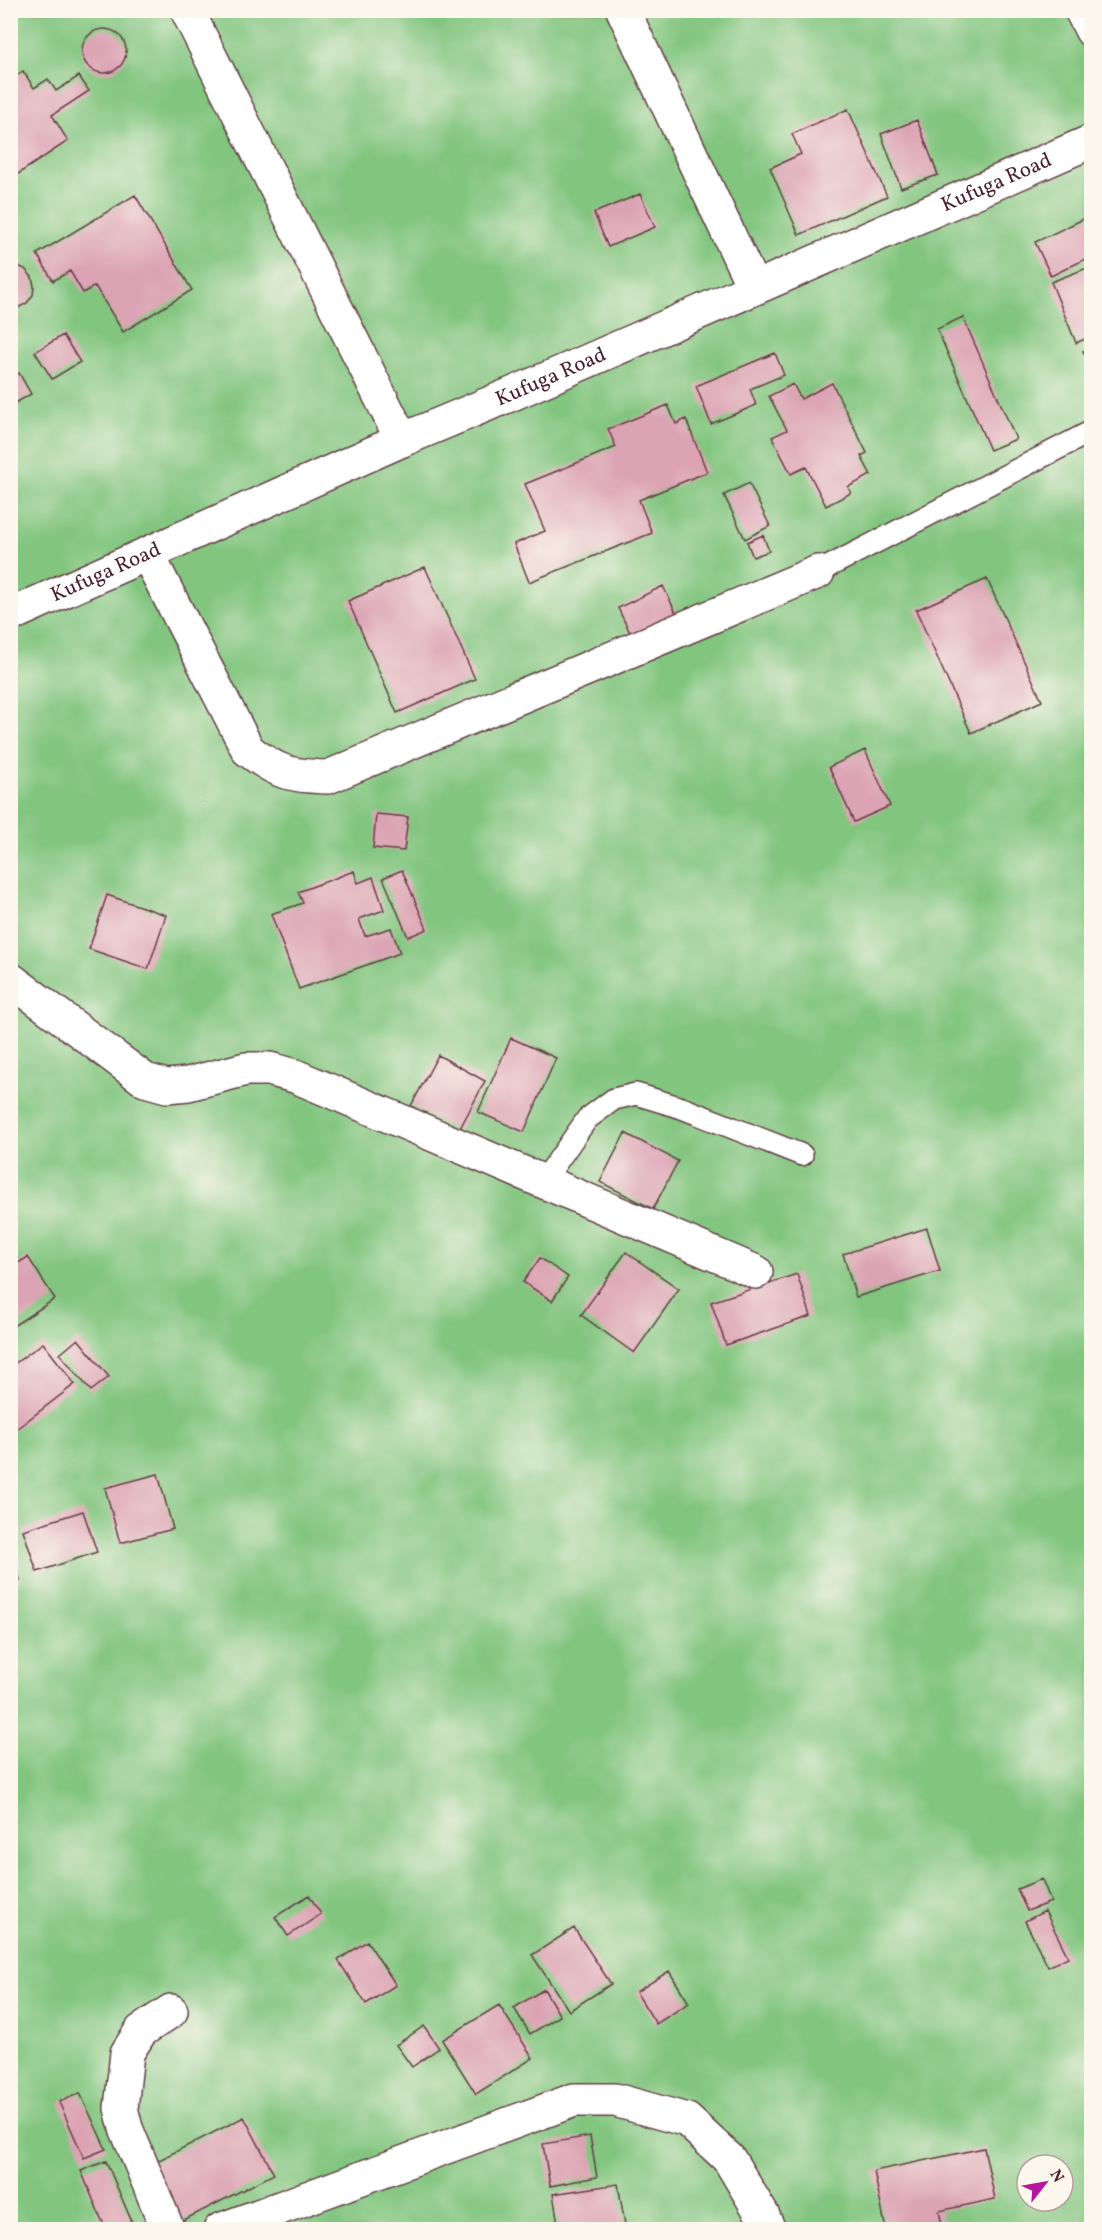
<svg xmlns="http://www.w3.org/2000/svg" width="1102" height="2240" font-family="Vollkorn,serif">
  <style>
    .green { fill: #81c57f; stroke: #667255; stroke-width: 1.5; fill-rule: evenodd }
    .building { fill: #dba3b3 }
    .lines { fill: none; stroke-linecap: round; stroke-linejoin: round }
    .service-casing { stroke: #633e44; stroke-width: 24 }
    .minor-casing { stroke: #633e44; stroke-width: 36 }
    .service { stroke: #fff; stroke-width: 21 }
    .minor { stroke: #fff; stroke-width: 33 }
    .labels { text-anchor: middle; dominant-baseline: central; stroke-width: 6; stroke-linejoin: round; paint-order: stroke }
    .street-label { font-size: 21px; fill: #4a1f2b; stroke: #fbf7ec }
  </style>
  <rect width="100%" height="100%" fill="#fbf7ec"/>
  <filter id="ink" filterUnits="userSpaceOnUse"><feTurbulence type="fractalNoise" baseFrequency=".0167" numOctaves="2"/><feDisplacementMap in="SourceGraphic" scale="12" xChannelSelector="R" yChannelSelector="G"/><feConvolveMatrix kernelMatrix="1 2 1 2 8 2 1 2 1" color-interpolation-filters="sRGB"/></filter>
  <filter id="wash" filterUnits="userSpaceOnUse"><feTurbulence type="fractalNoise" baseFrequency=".008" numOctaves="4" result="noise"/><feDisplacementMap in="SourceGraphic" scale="24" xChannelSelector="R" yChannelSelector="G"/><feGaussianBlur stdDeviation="1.35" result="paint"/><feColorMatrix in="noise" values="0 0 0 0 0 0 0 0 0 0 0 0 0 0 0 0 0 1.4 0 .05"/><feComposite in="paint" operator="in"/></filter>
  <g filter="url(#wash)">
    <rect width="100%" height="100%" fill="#f2ebd4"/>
    <path class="green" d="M11,11H1091V2229L11,2230ZM1027,2165H1063V2201H1027Z"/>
    <g id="blocks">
      <path class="building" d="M82 51a22 22 0 1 1 44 0a22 22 0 1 1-44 0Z
        M23,71L34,88L48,79L56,91L79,76L89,91L52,115L68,141L15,176L10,169V80Z
        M848,109L887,196L799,235L770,168L801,154L792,134Z
        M917,120L938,175L901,188L881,134Z
        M640,194L655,227L608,247L594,213Z
        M135,195L192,290L123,332L95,286L83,293L70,271L53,281L37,254Z
        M1092,215V256L1051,276L1035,242Z
        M10,265H16L25,269L32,277L34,286L33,295L27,303L18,308H10Z
        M1092,266V336L1076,343L1051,282Z
        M963,317L1016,439L990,450L937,329Z
        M63,335L80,362L52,379L35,352Z
        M1092,348V370L1083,351Z
        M775,353L784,375L750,389L756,405L711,424L696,386Z
        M10,369L14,375L19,373L31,394L14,404L10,397Z
        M832,383L867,453L861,456L871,475L848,487L851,493L826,506L806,467L791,474L772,437L787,430L769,396L793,384L801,399Z
        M668,405L676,424L686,419L707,472L639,500L652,533L529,582L514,544L545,531L525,484L616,447L608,429Z
        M749,483L770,526L745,539L724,495Z
        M763,535L769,551L753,557L747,542Z
        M425,567L475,679L397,713L348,601Z
        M987,579L1042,701L971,733L916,610Z
        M663,586L678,617L633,639L618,608Z
        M865,750L890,806L854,822L829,767Z
        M376,814L408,817L404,851L373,848Z
        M402,870L427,929L408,937L383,878Z
        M354,871L358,883L373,877L384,910L359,919L365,936L391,928L400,953L299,989L271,914L303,903L298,892Z
        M107,895L166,915L148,969L89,949Z
        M511,1038L556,1058L524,1132L478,1112Z
        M438,1055L485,1081L458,1132L411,1106Z
        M625,1133L678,1161L653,1209L600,1182Z
        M927,1228L940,1271L856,1297L843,1254Z
        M626,1252L679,1289L634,1353L581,1315Z
        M28,1257L55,1299L10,1328V1268Z
        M540,1258L568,1277L552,1301L523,1282Z
        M797,1274L811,1316L726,1345L711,1302Z
        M78,1339L109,1377L91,1391L60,1354Z
        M43,1343L75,1384L15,1430L10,1424V1367Z
        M158,1474L173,1529L120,1543L105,1488Z
        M83,1511L97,1552L37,1572L23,1530Z
        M10,1546L20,1580L10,1583Z
        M1042,1879L1051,1902L1027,1911L1017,1889Z
        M309,1895L321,1914L288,1936L275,1917Z
        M1045,1911L1068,1957L1048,1967L1025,1921Z
        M574,1928L611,1984L569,2011L532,1955Z
        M367,1941L396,1985L366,2004L338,1960Z
        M669,1971L689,2003L656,2024L636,1992Z
        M544,1989L560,2016L530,2034L514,2008Z
        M499,2005L533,2058L476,2094L442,2040Z
        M424,2026L439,2048L412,2067L396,2045Z
        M80,2093L106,2149L84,2158L59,2102Z
        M244,2117L274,2174L178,2223L149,2165Z
        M590,2136L597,2177L550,2186L543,2144Z
        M984,2148L995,2199L939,2211L943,2230H886L874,2171Z
        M106,2161L134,2227L128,2230H106L81,2171Z
        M618,2184L626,2230H559L553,2194Z"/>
    </g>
  </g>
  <g filter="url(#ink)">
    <use href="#blocks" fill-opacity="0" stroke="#633e44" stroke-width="1.5"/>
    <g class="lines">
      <defs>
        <path id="service" d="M818,572L1092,431
          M543,1182L587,1119L614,1099L636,1094L682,1108L802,1155"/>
        <g id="minor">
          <path d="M187,10L402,440"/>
          <path d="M623,10L754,288"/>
          <path d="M1081,10L1092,31"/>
          <path d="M148,555L248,750C278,773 290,776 328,777L818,572"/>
          <path id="s1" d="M10,615L402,440L512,394L1092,141"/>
          <path d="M10,979L145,1080L167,1086L188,1084L246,1069H269L295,1076L756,1272"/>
          <path d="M168,2230L126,2128L121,2108L127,2053L141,2031L171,2011"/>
          <path d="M220,2230L574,2100H615L687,2120L729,2159L763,2216L769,2230"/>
        </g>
      </defs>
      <use href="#service" class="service-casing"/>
      <use href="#minor" class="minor-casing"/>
      <use href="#service" class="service"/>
      <use href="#minor" class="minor"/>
    </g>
  </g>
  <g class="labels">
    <g class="street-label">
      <text stroke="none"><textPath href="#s1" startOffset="1077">Kufuga Road</textPath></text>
      <text stroke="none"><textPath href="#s1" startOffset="591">Kufuga Road</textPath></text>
      <text stroke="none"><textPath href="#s1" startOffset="105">Kufuga Road</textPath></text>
    </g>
  </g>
  <rect width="1102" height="2240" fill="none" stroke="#fbf7ec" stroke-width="36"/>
  <g transform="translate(1045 2183) rotate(59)"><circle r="28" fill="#fbf7ec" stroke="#b4a19f" stroke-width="1.5"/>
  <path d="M0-4.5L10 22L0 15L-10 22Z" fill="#b5179e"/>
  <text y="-9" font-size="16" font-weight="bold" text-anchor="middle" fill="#4a1f2b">N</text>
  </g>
</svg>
